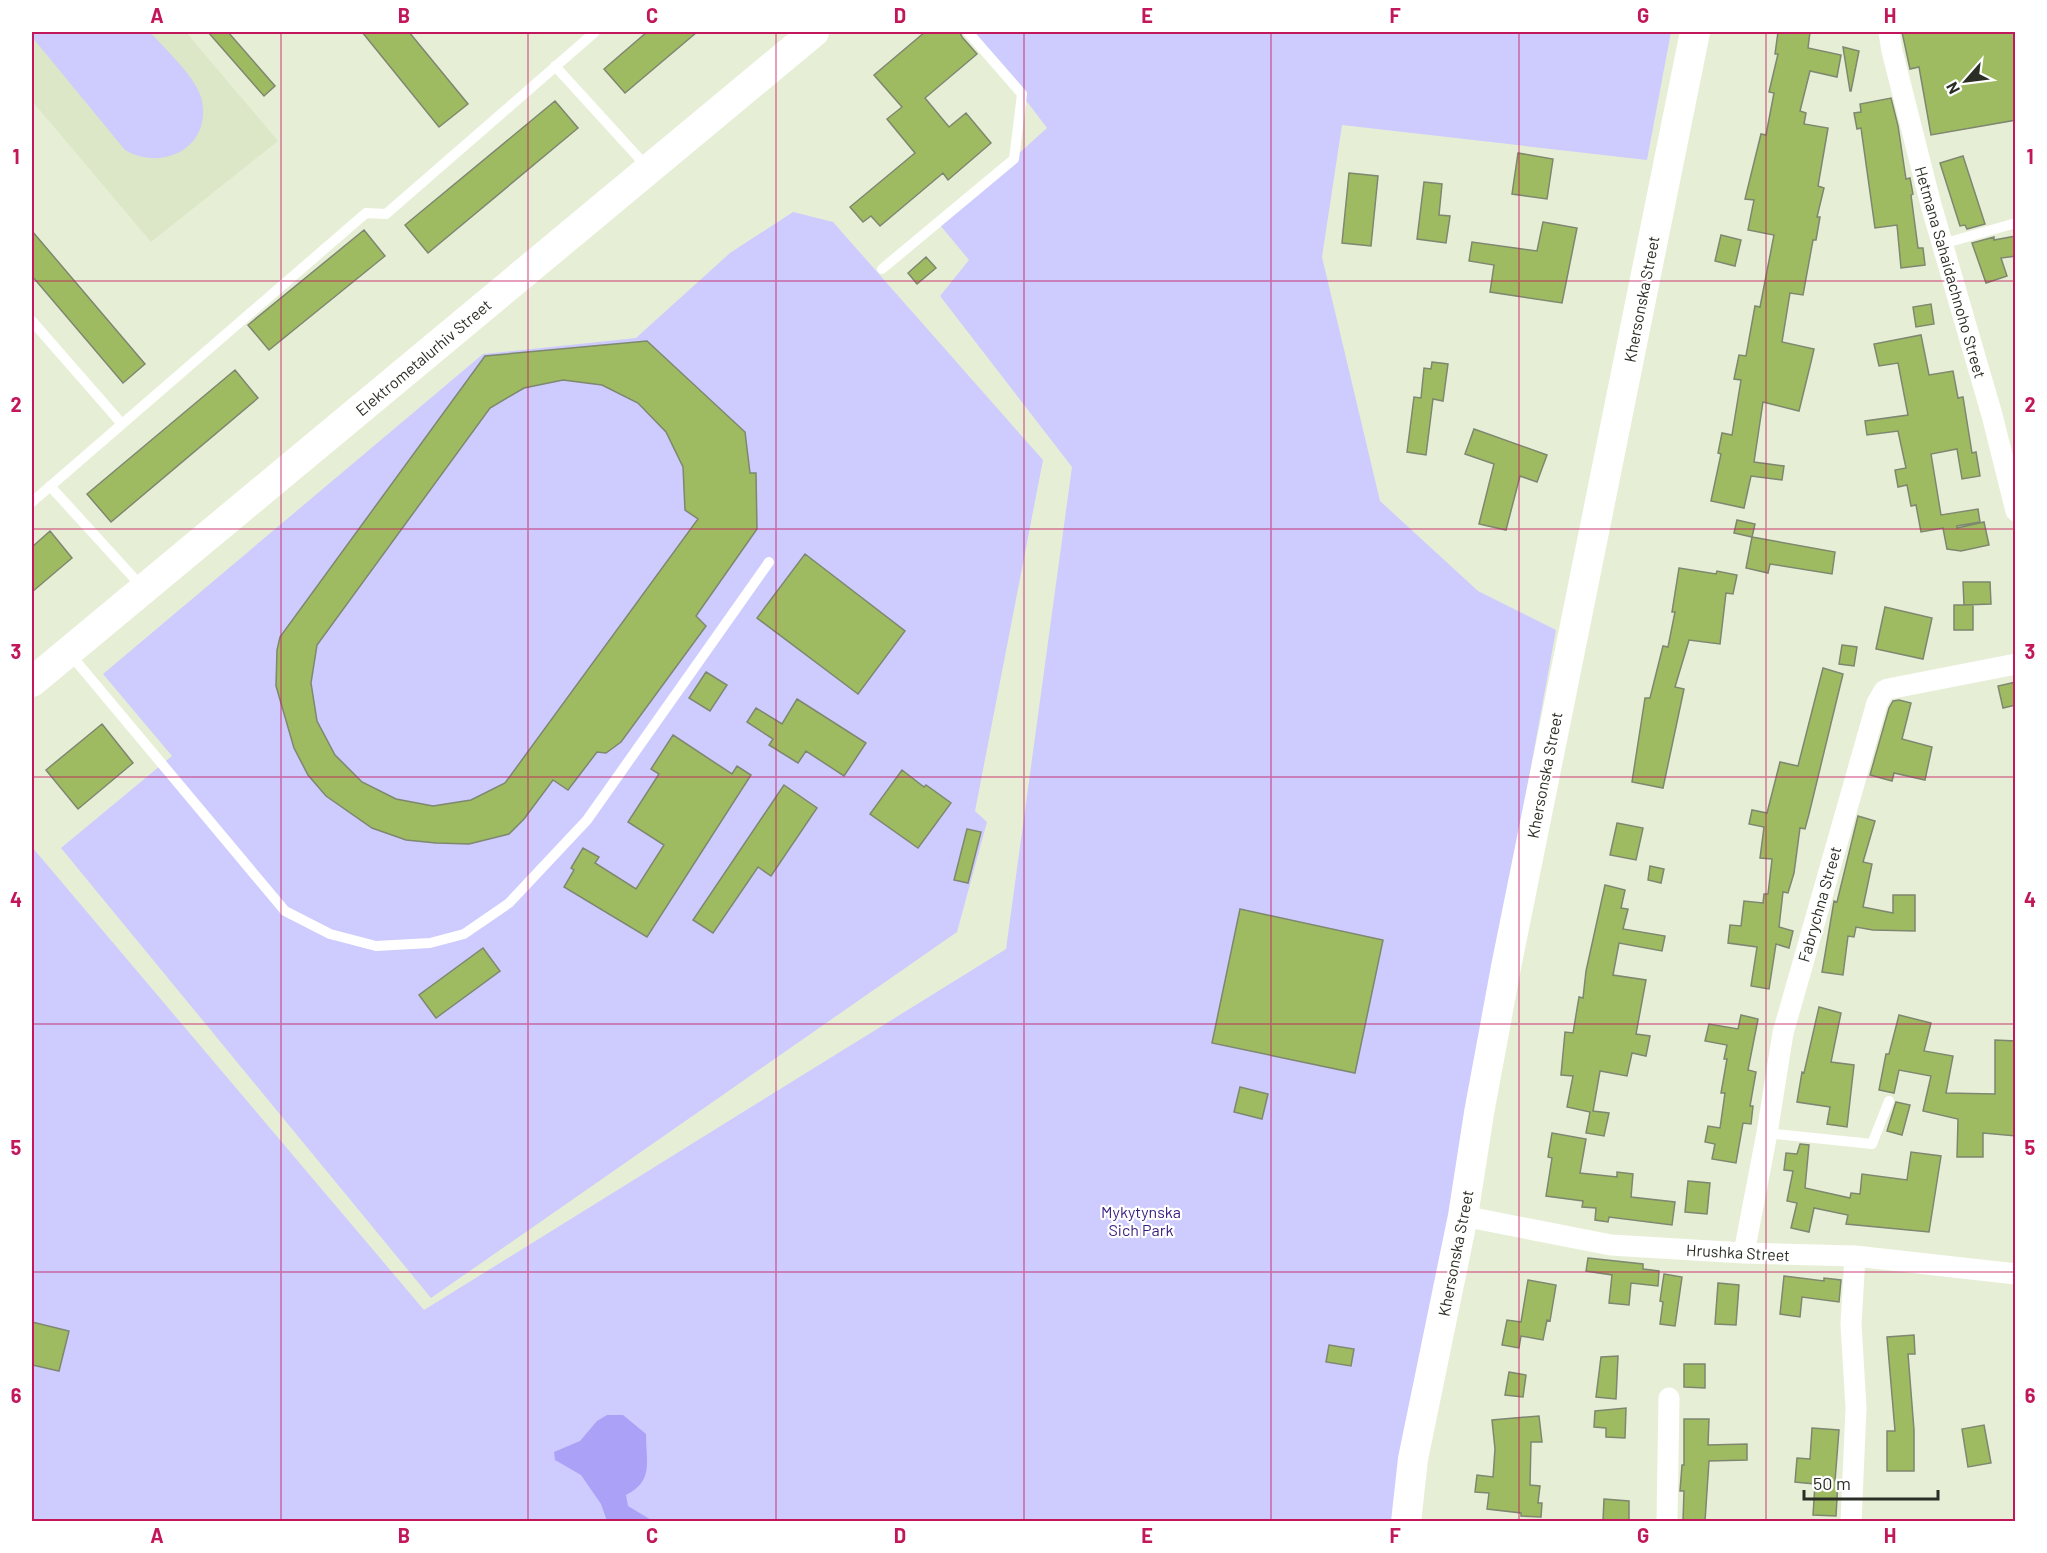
<svg xmlns="http://www.w3.org/2000/svg" width="2047" height="1553" font-family="Barlow,sans-serif">
  <style>
    .built { fill: #dbe7c6 }
    .green { fill: #cecbfe }
    .water { fill: #aba2f7 }
    .building { fill: #9fbb61; stroke: #7e876f; stroke-width: 1.5; fill-rule: evenodd }
    .lines { fill: none; stroke-linecap: round; stroke-linejoin: round }
    .service { stroke: #fff; stroke-width: 10 }
    .minor { stroke: #fff; stroke-width: 21 }
    .secondary { stroke: #fff; stroke-width: 30 }
    .grid { fill: none; stroke: #c2185b; stroke-width: 1.5; stroke-opacity: 0.55 }
    .labels { text-anchor: middle; dominant-baseline: central; stroke-width: 4.5; stroke-linejoin: round; paint-order: stroke }
    .street-label { font-size: 16px; fill: #2b2e25; stroke: #fff }
    .park-label { font-size: 16px; fill: #381d7e; stroke: #fff }
    .neatline { fill: none; stroke: #c2185b; stroke-width: 2 }
    .grid-label { font-size: 20px; text-anchor: middle; font-weight: bold; fill: #c2185b }
  </style>
  <rect width="100%" height="100%" fill="#e6efd6"/>
  <path class="built" d="M32,32H186L278,141L151,242L32,101Z"/>
  <path class="green" d="M32,32H150C165,49 194,75 201,97C214,145 165,173 125,150L32,37Z
    M974,32H1671L1647,160L1342,125L1322,257L1380,501L1478,591L1556,630L1429,1323L1396,1521H32V847L424,1310L1006,949L1072,467L940,296L969,260L940,225L1047,128Z
    M793,212L833,222L1043,460L975,811L987,822L957,932L431,1298L61,848L172,756L103,674L483,354L636,338L730,253Z"/>
  <path class="water" d="M607,1415H623L646,1434C646,1462 654,1481 626,1495L628,1506L653,1521H607L601,1504L581,1475L555,1460L554,1452L580,1441L597,1421Z"/>
  <path class="building" d="M208,32H228L275,86L264,96Z
    M362,32H409L468,104L439,127Z
    M647,32H697L625,93L604,69Z
    M925,32H960L962,37L977,54L925,98L949,127L966,113L991,143L948,180L943,173L880,226L871,216L863,222L850,207L915,153L887,119L902,107L874,75Z
    M1778,32H1810L1808,48L1841,55L1837,77L1810,71L1800,111L1806,113L1804,124L1828,128L1818,186L1824,188L1817,217H1820L1816,240H1813L1803,295L1790,293L1782,342L1814,349L1811,362L1799,411L1763,402L1754,462L1784,466L1782,480L1751,476L1744,508L1711,501L1721,454L1718,453L1722,433L1732,435L1741,380L1734,379L1739,355L1746,356L1755,306L1760,307L1774,235L1748,230L1754,200L1745,199L1761,134L1766,135L1774,93L1769,92L1778,54H1775Z
    M1902,32H2016V120L1931,135L1919,67L1910,69Z
    M1843,47L1859,51L1851,91H1850Z
    M1891,98L1898,126L1906,179L1910,178L1913,194L1911,195L1918,248H1923L1925,265L1901,268L1897,225L1875,228L1861,128L1857,129L1854,113L1861,112L1860,104Z
    M555,101L578,128L428,253L405,225Z
    M1518,153L1553,159L1547,199L1512,194Z
    M1963,156L1985,224L1967,229L1965,225L1960,226L1940,163Z
    M1349,173L1378,176L1371,246L1342,243Z
    M1424,182L1442,184L1439,215L1450,216L1446,243L1417,239Z
    M1543,222L1577,228L1562,303L1490,292L1494,265L1469,261L1472,242L1537,251Z
    M364,230L385,256L269,350L248,325Z
    M32,231L145,364L123,383L32,276Z
    M1721,235L1741,240L1735,266L1715,261Z
    M2016,236V256L2001,258L2007,276L1986,283L1972,243L1994,237V240Z
    M926,257L936,268L917,284L908,273Z
    M1931,304L1934,324L1916,327L1913,307Z
    M1921,335L1929,375L1953,371L1958,398L1963,397L1972,453L1976,452L1980,476L1962,479L1957,449L1931,454L1941,515L1978,509L1980,522L1957,526V528L1984,522L1989,545L1961,551L1947,549L1943,528L1921,532L1916,505L1911,506L1907,485L1898,487L1895,470L1906,468L1898,431L1867,435L1865,421L1908,415L1898,363L1879,366L1874,344Z
    M647,341L745,432L750,473H756L757,529L696,616L706,626L621,742L606,753L597,752L568,790L553,780L524,819L509,834L469,844L436,843L406,840L372,828L326,796L308,775L294,748L276,686L277,650L280,637L485,356ZM563,380L602,385L638,403L666,432L683,467L685,510L698,519L505,783L471,800L433,806L396,799L362,782L335,755L317,721L311,683L317,645L490,408L524,388Z
    M1432,362L1448,364L1443,401L1433,399L1426,455L1407,452L1414,397L1421,398L1424,368L1431,369Z
    M235,370L258,398L111,522L87,494Z
    M1474,429L1547,455L1537,482L1520,476L1506,530L1479,524L1494,464L1465,454Z
    M1737,520L1755,524L1752,537L1734,533Z
    M50,531L72,558L32,592V547Z
    M1752,537L1835,552L1832,574L1770,564L1768,573L1746,568Z
    M805,554L905,631L858,694L757,618Z
    M1679,568L1716,574L1717,571L1737,575L1733,594L1726,593L1720,644L1689,640L1675,687L1684,689L1663,788L1632,782L1645,698H1650L1663,646L1668,647L1675,612H1672Z
    M1963,582H1990L1991,604L1964,605Z
    M1954,605H1973V630H1954Z
    M1885,607L1932,618L1923,659L1876,649Z
    M1842,645L1857,647L1854,666L1839,664Z
    M1823,668L1843,674L1809,814L1805,829L1800,828L1794,873L1788,893L1783,892L1779,927L1793,931L1789,948L1776,944L1769,989L1751,986L1757,947L1728,943L1730,925L1741,926L1744,901L1763,903L1764,894H1768L1772,859L1760,858L1764,827L1749,824L1752,810L1767,813L1780,762L1798,766Z
    M706,672L727,685L710,711L689,698Z
    M2016,682V705L2003,708L1998,686Z
    M797,699L866,743L844,776L806,751L798,763L769,745L773,739L747,722L756,708L782,724Z
    M1899,700L1911,703L1902,739L1932,747L1925,780L1894,773L1892,781L1870,775L1889,708L1893,701Z
    M102,724L133,763L78,809L46,770Z
    M673,735L732,774L737,766L751,775L647,937L564,887L574,870L571,868L583,848L599,857L595,863L636,889L664,845L628,822L659,774L651,769Z
    M902,770L924,787L926,785L951,803L918,848L870,814Z
    M784,785L817,808L771,876L758,867L713,933L693,920Z
    M1858,816L1875,821L1863,862L1872,864L1863,907L1893,913V895H1915V931L1873,930L1856,927L1854,937L1848,936L1843,975L1822,972L1834,901L1837,902Z
    M1617,823L1643,828L1636,860L1610,855Z
    M967,829L981,832L968,883L954,880Z
    M1650,866L1664,869L1661,883L1648,880Z
    M1605,885L1625,890L1621,908L1628,909L1623,929L1665,936L1662,951L1619,943L1613,975L1646,980L1636,1034L1650,1036L1646,1056L1632,1053L1627,1076L1600,1071L1593,1111L1609,1113L1604,1136L1586,1133L1590,1112L1567,1107L1573,1076L1561,1075L1565,1032L1573,1033L1579,997L1583,998L1586,971Z
    M1240,909L1383,940L1355,1073L1212,1043Z
    M483,948L500,971L436,1018L419,995Z
    M1819,1007L1841,1013L1831,1062L1854,1065L1847,1127L1827,1124L1830,1107L1797,1102L1802,1072L1804,1073Z
    M1741,1015L1758,1019L1748,1070L1756,1072L1750,1106H1753L1751,1124L1743,1123L1736,1163L1712,1159L1715,1144L1705,1142L1708,1126L1720,1128L1725,1093H1721L1727,1059H1724L1727,1045L1705,1041L1709,1024L1738,1029Z
    M1899,1015L1931,1023L1924,1051L1953,1056L1946,1093L1995,1094V1040L2016,1041V1136L1983,1133V1157H1957L1958,1119L1923,1111L1931,1076L1899,1070L1894,1093L1879,1090L1886,1054H1889Z
    M1240,1087L1268,1094L1262,1119L1234,1112Z
    M1896,1102L1910,1105L1902,1135L1887,1131Z
    M1552,1133L1586,1139L1580,1173L1617,1177V1172L1633,1174L1631,1197L1675,1202L1672,1225L1609,1217L1608,1222L1595,1220L1596,1208L1582,1207L1583,1201L1546,1196L1552,1158L1548,1157Z
    M1800,1144L1809,1145L1805,1188L1850,1198L1851,1193L1860,1194L1862,1174L1907,1180L1911,1152L1941,1156L1929,1232L1846,1224L1848,1215L1814,1208L1809,1232L1791,1228L1797,1203L1787,1201L1793,1171L1784,1170L1786,1153L1797,1154Z
    M1688,1181L1710,1183L1707,1214L1685,1212Z
    M1588,1258L1643,1264V1269L1659,1271L1658,1286L1631,1283L1629,1305L1609,1303L1612,1275L1586,1271Z
    M1664,1274L1682,1277L1675,1326L1660,1324L1663,1302L1660,1301Z
    M1784,1276L1824,1281V1278L1841,1280L1839,1302L1802,1297L1800,1317L1780,1314Z
    M1528,1280L1556,1285L1550,1321L1547,1320L1543,1340L1521,1336L1519,1348L1502,1345L1507,1320L1521,1322Z
    M1718,1283L1739,1285L1736,1325L1715,1324Z
    M32,1322L69,1331L59,1371L32,1365Z
    M1914,1335L1915,1354H1908L1914,1430V1471H1887V1431H1895L1887,1337Z
    M1329,1345L1354,1349L1351,1366L1326,1362Z
    M1618,1356L1616,1399L1596,1397L1601,1357Z
    M1684,1364H1705V1388L1684,1387Z
    M1509,1372L1526,1375L1523,1397L1505,1395Z
    M1626,1408L1625,1438L1606,1437V1428L1594,1427L1595,1411Z
    M1539,1416L1542,1442H1531L1530,1485L1540,1486L1538,1503H1542L1541,1517L1521,1516V1513L1487,1509L1489,1493L1475,1492L1477,1475L1493,1477L1495,1449L1492,1420Z
    M1684,1419H1709L1708,1445L1747,1444V1460L1709,1461L1705,1521H1683L1684,1491H1680L1682,1465H1684Z
    M1984,1425L1991,1463L1968,1467L1962,1429Z
    M1812,1428L1839,1430L1835,1481H1838L1836,1516L1813,1515L1815,1484L1795,1482L1797,1458L1810,1459Z
    M1604,1499L1629,1501V1521H1603Z"/>
  <g class="lines">
    <path class="service" d="M555,66L648,168
      M1942,244L2016,223
      M882,269L1014,159L1022,94L968,32
      M32,321L122,424
      M50,486L143,588
      M32,502L366,213L386,214L595,32
      M70,654L285,911L330,934L376,946L430,943L464,934L509,903L587,820L769,562
      M1767,1133L1872,1144L1889,1101"/>
    <path class="minor" d="M1889,32L1892,51L1931,205L1992,415L2016,511
      M1463,1216L1611,1245L1744,1253L1855,1256L2016,1274
      M1744,1253L1767,1133L1783,1033L1877,703L1884,691L1888,689L2016,664
      M1667,1522L1669,1398
      M1851,1522L1856,1408L1851,1324L1855,1256"/>
    <path class="secondary" d="M32,682L814,32
      M1406,1522L1413,1459L1463,1216L1479,1113L1506,967L1695,32"/>
  </g>
  <path class="grid" d="M281,32V1522M528,32V1522M776,32V1522M1024,32V1522M1271,32V1522M1519,32V1522M1766,32V1522M32,281H2016M32,529H2016M32,777H2016M32,1024H2016M32,1272H2016"/>
  <g class="labels">
    <g class="street-label">
      <text transform="translate(1951 272) rotate(74)">Hetmana Sahaidachnoho Street</text>
      <text transform="translate(1641 299) rotate(-79)">Khersonska Street</text>
      <text transform="translate(423 357) rotate(-40)">Elektrometalurhiv Street</text>
      <text transform="translate(1544 775) rotate(-79)">Khersonska Street</text>
      <text transform="translate(1819 904) rotate(-74)">Fabrychna Street</text>
      <text transform="translate(1738 1252) rotate(3)">Hrushka Street</text>
      <text transform="translate(1455 1253) rotate(-79)">Khersonska Street</text>
    </g>
    <g class="park-label">
      <text x="1141" y="1211">Mykytynska<tspan x="1141" dy="18">Sich Park</tspan></text>
    </g>
  </g>
  <rect width="2047" height="1553" fill="none" stroke="#ffffff" stroke-width="66"/>
  <g transform="translate(1966 81) rotate(242)" stroke="#ffffff" stroke-width="4.5" paint-order="stroke">
  <path d="M0-4.5L10 22L0 15L-10 22Z" fill="#2b2e25"/>
  <text y="-9" font-size="16" font-weight="bold" text-anchor="middle" fill="#2b2e25">N</text>
  </g>
  <path d="M1804 1490v9h134v-9" fill="none" stroke="#2b2e25" stroke-width="3"/>
  <text x="1813" y="1490" font-size="18" fill="#2b2e25" stroke="#ffffff" stroke-width="4.5" paint-order="stroke">50 m</text>
  <rect x="33" y="33" width="1981" height="1487" class="neatline"/>
  <g class="grid-label">
    <text x="157" y="23">A</text>
    <text x="404" y="23">B</text>
    <text x="652" y="23">C</text>
    <text x="900" y="23">D</text>
    <text x="1147" y="23">E</text>
    <text x="1395" y="23">F</text>
    <text x="1643" y="23">G</text>
    <text x="1890" y="23">H</text>
    <text x="16" y="164">1</text>
    <text x="2030" y="164">1</text>
    <text x="16" y="412">2</text>
    <text x="2030" y="412">2</text>
    <text x="16" y="659">3</text>
    <text x="2030" y="659">3</text>
    <text x="16" y="907">4</text>
    <text x="2030" y="907">4</text>
    <text x="16" y="1155">5</text>
    <text x="2030" y="1155">5</text>
    <text x="16" y="1403">6</text>
    <text x="2030" y="1403">6</text>
    <text x="157" y="1543">A</text>
    <text x="404" y="1543">B</text>
    <text x="652" y="1543">C</text>
    <text x="900" y="1543">D</text>
    <text x="1147" y="1543">E</text>
    <text x="1395" y="1543">F</text>
    <text x="1643" y="1543">G</text>
    <text x="1890" y="1543">H</text>
  </g>
</svg>
